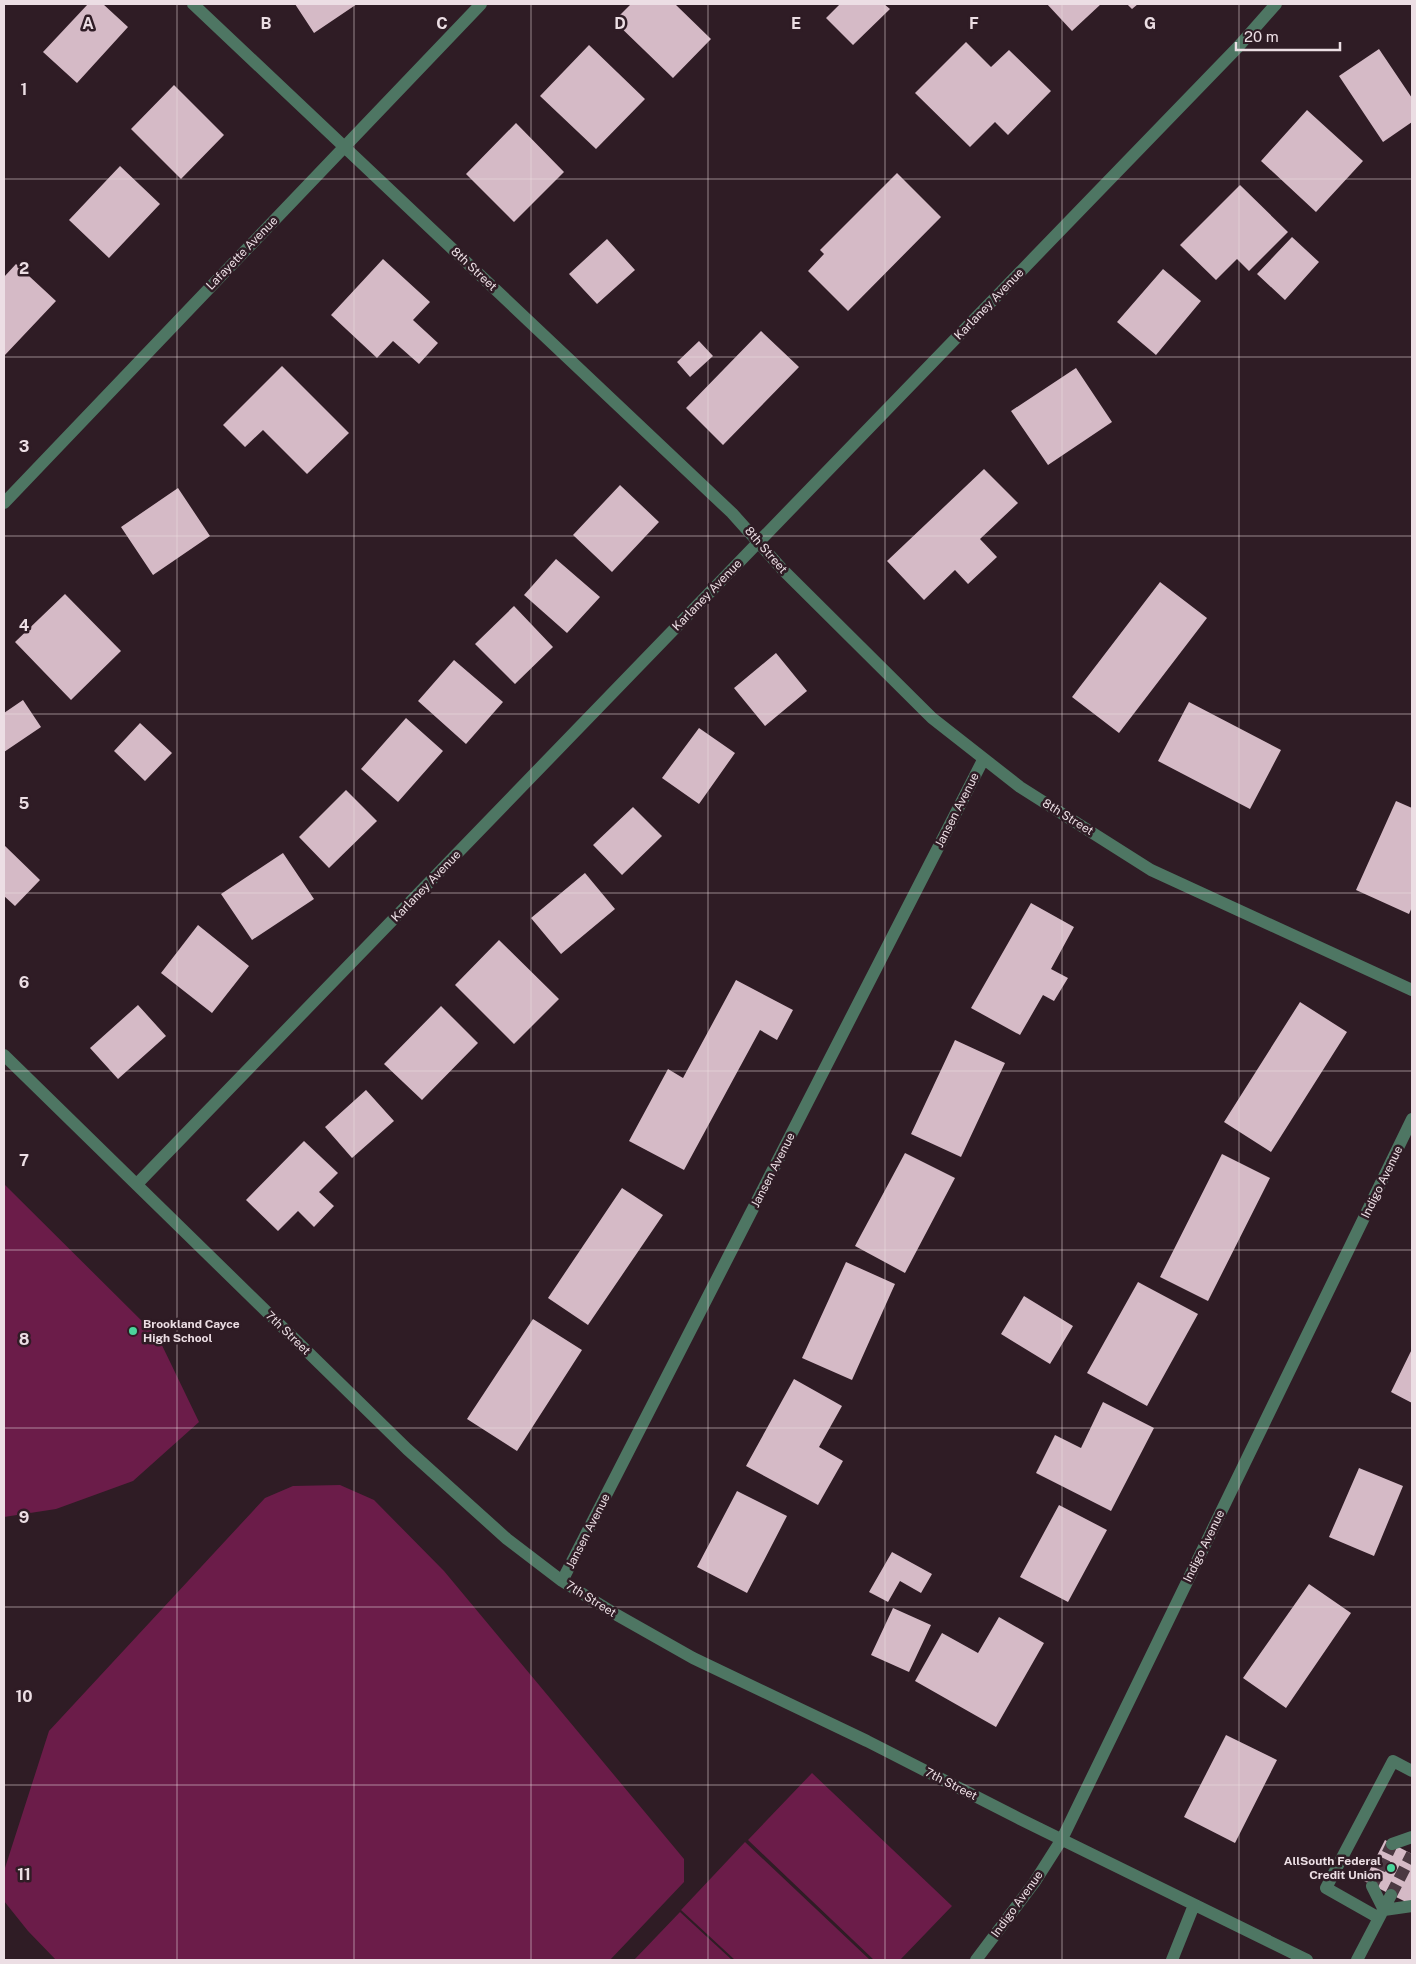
<svg xmlns="http://www.w3.org/2000/svg" width="1416" height="1964" font-family="'Public Sans',sans-serif">
  <style>
    .green { fill: #6b1c49 }
    .building { fill: #d5bac6 }
    .lines { fill: none; stroke-linecap: round; stroke-linejoin: round }
    .minor-tunnel { stroke: #4b3942; stroke-width: 12; stroke-dasharray: 12 6; stroke-linecap: butt }
    .minor { stroke: #4e7663; stroke-width: 12 }
    .grid { fill: none; stroke: #ecdee4; stroke-width: 1; stroke-opacity: 0.55 }
    .poi-dot { fill: #4bd49b; stroke: #2f1c25; stroke-width: 2 }
    .labels { text-anchor: middle; dominant-baseline: central; stroke-width: 5; stroke-linejoin: round; paint-order: stroke }
    .street-label { font-size: 12px; fill: #ecdee4; stroke: #2f1c25 }
    .poi-label { font-size: 12px; font-weight: bold; fill: #ecdee4; stroke: #2f1c25; text-anchor: start }
    .grid-label { font-size: 16px; text-anchor: middle; font-weight: bold; fill: #ecdee4; stroke: #2f1c25; stroke-width: 5; stroke-linejoin: round; paint-order: stroke }
  </style>
  <rect width="100%" height="100%" fill="#2f1c25"/>
  <path class="green" d="M4,1184L158,1337L199,1422L133,1481L56,1509L4,1517Z
    M340,1485L374,1500L444,1571L684,1859V1882L610,1960H56L28,1931L4,1901V1871L49,1731L265,1498L293,1486Z
    M812,1773L952,1906L900,1960H874L748,1840Z
    M745,1842L870,1960H735L681,1910Z
    M680,1912L732,1960H634Z"/>
  <path class="building" d="M88,4H103L128,27L77,83L43,52Z
    M295,4H357L314,33Z
    M631,4H675L711,39L673,78L614,21Z
    M840,4H884L890,9L853,45L826,18Z
    M1047,4H1101L1072,31Z
    M1127,4H1138L1132,9Z
    M966,42L991,67L1009,50L1051,91L1008,135L995,122L970,147L915,93Z
    M589,45L645,99L596,149L540,96Z
    M1379,49L1412,98V122L1383,142L1339,76Z
    M174,85L224,135L181,179L131,129Z
    M1307,110L1363,161L1316,212L1261,161Z
    M516,123L564,172L514,222L466,174Z
    M120,166L160,204L109,258L69,220Z
    M897,173L941,217L848,311L808,271L824,254L820,250Z
    M1240,185L1288,232L1249,271L1237,259L1216,280L1180,245Z
    M1292,237L1319,262L1285,300L1257,274Z
    M607,239L635,270L597,304L569,274Z
    M383,259L430,302L413,320L438,343L419,364L393,341L377,358L331,315Z
    M16,264L56,301L4,356V277Z
    M1163,269L1201,301L1156,355L1117,322Z
    M761,331L799,367L723,445L686,408Z
    M699,341L713,356L690,377L677,362Z
    M282,366L349,433L307,474L263,430L245,447L223,425Z
    M1076,368L1112,422L1048,465L1011,411Z
    M984,469L1018,503L980,539L997,557L968,584L955,570L924,600L887,561Z
    M620,485L659,522L612,572L573,535Z
    M178,488L210,536L153,575L121,527Z
    M556,559L600,597L567,633L524,595Z
    M1160,582L1207,618L1119,733L1072,697Z
    M65,594L121,651L71,700L15,642Z
    M514,606L553,647L515,684L475,644Z
    M776,653L807,691L765,726L734,688Z
    M454,660L503,702L466,744L418,701Z
    M23,700L41,727L4,752V713Z
    M1189,702L1281,750L1250,809L1158,761Z
    M406,718L443,751L398,802L361,769Z
    M140,723L172,753L145,781L114,751Z
    M699,728L735,753L699,804L662,778Z
    M346,790L377,821L329,868L299,837Z
    M1396,801L1412,808V907L1409,914L1356,890Z
    M633,807L662,836L622,875L593,845Z
    M4,845L40,880L15,906L4,896Z
    M283,853L314,899L252,940L221,894Z
    M585,873L615,909L561,954L531,918Z
    M1031,903L1074,927L1051,969L1068,978L1054,1001L1043,995L1020,1035L971,1008Z
    M198,925L249,966L212,1013L161,973Z
    M499,940L559,999L514,1044L455,985Z
    M736,980L793,1010L777,1040L760,1030L684,1170L629,1141L668,1069L683,1078Z
    M1300,1002L1347,1032L1271,1152L1224,1122Z
    M138,1005L166,1036L118,1079L90,1048Z
    M441,1006L478,1043L422,1100L384,1064Z
    M955,1040L1005,1063L961,1157L911,1134Z
    M366,1090L394,1121L352,1158L325,1127Z
    M304,1141L338,1173L319,1192L334,1206L314,1227L298,1211L278,1231L246,1200Z
    M905,1153L955,1178L905,1273L855,1246Z
    M1222,1154L1270,1178L1208,1301L1160,1277Z
    M622,1188L663,1215L588,1325L548,1298Z
    M846,1262L895,1284L852,1380L802,1358Z
    M1138,1282L1198,1314L1147,1406L1087,1373Z
    M1024,1296L1073,1326L1050,1364L1001,1334Z
    M533,1319L582,1350L517,1451L467,1419Z
    M1412,1349V1403L1391,1392Z
    M794,1379L842,1406L819,1447L843,1461L818,1505L746,1466Z
    M1103,1402L1154,1428L1111,1511L1036,1473L1055,1435L1081,1448Z
    M1359,1468L1403,1486L1374,1556L1329,1537Z
    M737,1491L787,1516L747,1593L697,1567Z
    M1059,1505L1107,1530L1068,1602L1020,1577Z
    M892,1552L932,1574L921,1593L900,1581L888,1602L869,1592Z
    M1309,1584L1351,1613L1286,1708L1243,1678Z
    M893,1608L931,1625L909,1672L871,1655Z
    M999,1617L1044,1643L996,1727L915,1681L942,1633L978,1653Z
    M1226,1735L1277,1760L1235,1843L1184,1817Z
    M1385,1840L1412,1854V1905L1364,1881Z"/>
  <g class="lines">
    <path class="minor-tunnel" d="M1372,1886L1392,1844
      M1391,1895L1412,1854"/>
    <path class="minor" d="M193,4L732,513L782,569L932,718L1020,787L1151,870L1412,990
      M4,503L481,4
      M4,1055L407,1449L507,1539L562,1581L617,1615L693,1658L867,1741L1018,1818L1307,1960
      M137,1184L1238,47L1276,4
      M562,1581L983,760
      M1392,1844L1412,1837
      M1372,1886L1384,1910
      M1384,1910L1412,1906
      M1379,1918L1326,1888L1393,1761L1412,1771
      M976,1960L1034,1883L1062,1839L1412,1119
      M1172,1960L1194,1905
      M1357,1960L1391,1895"/>
  </g>
  <path class="grid" d="M177,4V1960M354,4V1960M531,4V1960M708,4V1960M885,4V1960M1062,4V1960M1239,4V1960M4,179H1412M4,357H1412M4,536H1412M4,714H1412M4,893H1412M4,1071H1412M4,1250H1412M4,1428H1412M4,1607H1412M4,1785H1412"/>
  <g class="poi-dot">
    <circle cx="133" cy="1331" r="5"/>
    <circle cx="1391" cy="1868" r="5"/>
  </g>
  <g class="labels">
    <g class="street-label">
      <text transform="translate(242 253) rotate(-46)">Lafayette Avenue</text>
      <text transform="translate(474 269) rotate(43)">8th Street</text>
      <text transform="translate(989 304) rotate(-46)">Karlaney Avenue</text>
      <text transform="translate(766 550) rotate(49)">8th Street</text>
      <text transform="translate(707 595) rotate(-46)">Karlaney Avenue</text>
      <text transform="translate(957 810) rotate(-63)">Jansen Avenue</text>
      <text transform="translate(1068 817) rotate(32)">8th Street</text>
      <text transform="translate(426 886) rotate(-46)">Karlaney Avenue</text>
      <text transform="translate(773 1170) rotate(-63)">Jansen Avenue</text>
      <text transform="translate(1382 1182) rotate(-64)">Indigo Avenue</text>
      <text transform="translate(288 1333) rotate(44)">7th Street</text>
      <text transform="translate(588 1531) rotate(-63)">Jansen Avenue</text>
      <text transform="translate(1204 1546) rotate(-64)">Indigo Avenue</text>
      <text transform="translate(591 1599) rotate(32)">7th Street</text>
      <text transform="translate(951 1784) rotate(27)">7th Street</text>
      <text transform="translate(1017 1904) rotate(-54)">Indigo Avenue</text>
    </g>
    <g class="poi-label">
      <text x="143" y="1324">Brookland Cayce<tspan x="143" dy="14">High School</tspan></text>
      <text x="1381" y="1861" text-anchor="end">AllSouth Federal<tspan x="1381" dy="14">Credit Union</tspan></text>
    </g>
  </g>
  <g class="grid-label">
    <text x="88" y="29">A</text>
    <text x="266" y="29">B</text>
    <text x="442" y="29">C</text>
    <text x="620" y="29">D</text>
    <text x="796" y="29">E</text>
    <text x="974" y="29">F</text>
    <text x="1150" y="29">G</text>
    <text x="24" y="95">1</text>
    <text x="24" y="274">2</text>
    <text x="24" y="452">3</text>
    <text x="24" y="631">4</text>
    <text x="24" y="809">5</text>
    <text x="24" y="988">6</text>
    <text x="24" y="1166">7</text>
    <text x="24" y="1345">8</text>
    <text x="24" y="1523">9</text>
    <text x="24" y="1702">10</text>
    <text x="24" y="1880">11</text>
  </g>
  <rect width="1416" height="1964" fill="none" stroke="#ecdee4" stroke-width="10"/>
  <path d="M1236 42v8h104v-8" fill="none" stroke="#ecdee4" stroke-width="2.5"/>
  <text x="1244" y="42" font-size="15" fill="#ecdee4" stroke="#2f1c25" stroke-width="4" paint-order="stroke">20 m</text>
</svg>
